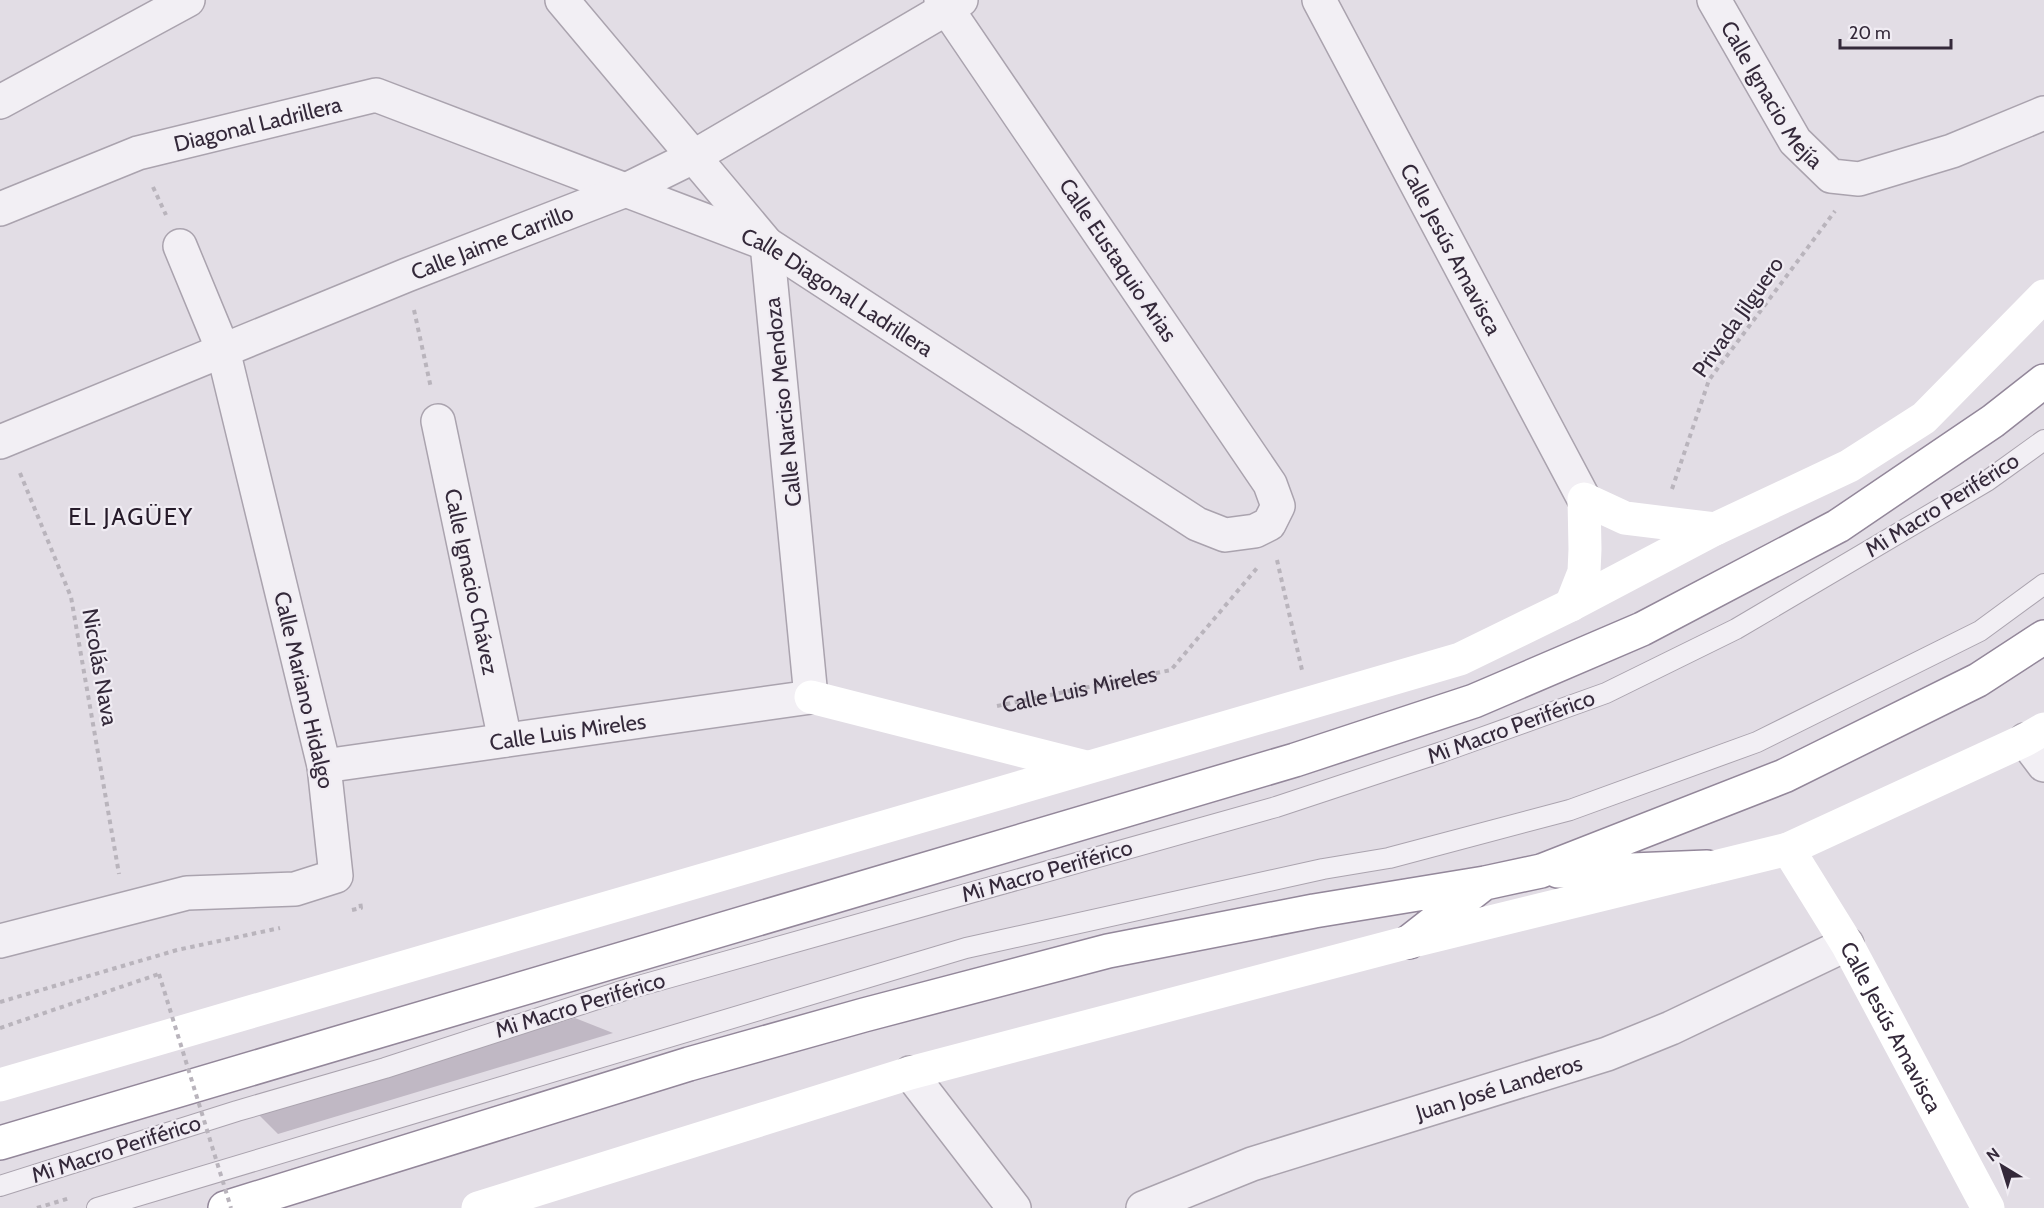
<svg xmlns="http://www.w3.org/2000/svg" width="2044" height="1208" font-family="Cabin,sans-serif">
  <style>
    .building { fill: #c0b8c4 }
    .lines { fill: none; stroke-linecap: round; stroke-linejoin: round }
    .lane-casing { stroke: #aaa3ae; stroke-width: 22 }
    .street-casing { stroke: #aaa3ae; stroke-width: 36 }
    .highway-casing { stroke: #93879a; stroke-width: 36 }
    .path { stroke: #b9b4bc; stroke-width: 4; stroke-dasharray: 4.5 4.5; stroke-linecap: butt }
    .lane { stroke: #f2eff4; stroke-width: 20 }
    .street { stroke: #f2eff4; stroke-width: 33 }
    .secondary { stroke: #fff; stroke-width: 33 }
    .highway { stroke: #fff; stroke-width: 33 }
    .path-bridge { stroke: #b9b4bc; stroke-width: 4; stroke-dasharray: 4.5 4.5; stroke-linecap: butt }
    .labels { text-anchor: middle; dominant-baseline: central; stroke-width: 4.5; stroke-linejoin: round; paint-order: stroke }
    .street-label { font-size: 22px; fill: #34293a; stroke: #f0ecf3 }
    .neighbourhood-label { font-size: 24px; letter-spacing: 1.5px; fill: #261b2a; stroke: #f0ecf3 }
  </style>
  <rect width="100%" height="100%" fill="#e2dde5"/>
  <path class="building" d="M575,1018L613,1033L278,1134L257,1113Z"/>
  <g class="lines">
    <defs>
      <path id="lane" d="M0,1186L237,1111L385,1068L628,989L1276,807L1442,752L1606,693L1736,629L1987,481L2044,440
        M97,1208L966,948L1323,869L1389,858L1570,810L1757,742L1980,631L2044,584"/>
      <g id="street">
        <path id="s2" d="M1319,0L1584,499"/>
        <path id="s3" d="M1714,0L1795,141L1831,176L1859,179L1952,151L2044,113"/>
        <path d="M0,102L188,0"/>
        <path id="s4" d="M0,209L138,153L376,95L767,244L1197,524L1225,535L1255,531L1269,524L1278,506L1270,484L941,0"/>
        <path id="s5" d="M438,421L505,740"/>
        <path id="s6" d="M0,442L407,275L626,190L693,157L961,0"/>
        <path d="M2025,740L2044,765"/>
        <path id="s7" d="M324,766L811,697L767,244L562,0"/>
        <path d="M0,941L187,893L295,889L336,876L324,766L223,350L180,246"/>
        <path d="M910,1073L1014,1208"/>
        <path id="s8" d="M1143,1208L1252,1164L1607,1054L1671,1028L1847,944"/>
      </g>
      <path id="highway" d="M1558,871H1607L1707,867
        M1409,942L1483,884
        M0,1143L1295,760L1474,701L1642,629L1838,526L1993,421L2044,381
        M225,1208L689,1064L864,1015L1108,951L1314,911L1485,883L1541,871L1784,776L1978,680L2044,637"/>
    </defs>
    <use href="#lane" class="lane-casing"/>
    <use href="#street" class="street-casing"/>
    <use href="#highway" class="highway-casing"/>
    <g class="path">
      <path d="M153,187L166,215"/>
      <path d="M414,310L431,388"/>
      <path d="M20,473L71,597L119,874"/>
      <path d="M1672,489L1709,380L1835,211"/>
      <path d="M1277,560L1302,670"/>
      <path id="s1" d="M997,706L1171,670L1257,568"/>
      <path d="M352,910L361,908L360,901"/>
      <path d="M0,1002L177,950L280,928"/>
      <path d="M0,1028L159,974"/>
      <path d="M37,1208L70,1198"/>
    </g>
    <use href="#lane" class="lane"/>
    <use href="#street" class="street"/>
    <g class="secondary">
      <path d="M1571,605L1584,572L1585,549L1584,499L1625,518L1715,529"/>
      <path d="M811,697L1086,767"/>
      <path id="s9" d="M1788,849L1847,944L1988,1208"/>
      <path d="M0,1085L1460,659L1571,605L1715,529L1849,466L1924,418L2044,296"/>
      <path d="M478,1208L910,1073L1409,942L1788,849L2025,740L2044,729"/>
    </g>
    <use href="#highway" class="highway"/>
    <path class="path-bridge" d="M159,974L231,1208"/>
  </g>
  <g class="labels">
    <g class="street-label">
      <text stroke="none"><textPath href="#s3" startOffset="111">Calle Ignacio Mejía</textPath></text>
      <text stroke="none"><textPath href="#s4" startOffset="272">Diagonal Ladrillera</textPath></text>
      <text stroke="none"><textPath href="#s6" startOffset="531">Calle Jaime Carrillo</textPath></text>
      <text stroke="none"><textPath href="#s2" startOffset="282">Calle Jesús Amavisca</textPath></text>
      <text transform="translate(1118 260) rotate(56)">Calle Eustaquio Arias</text>
      <text stroke="none"><textPath href="#s4" startOffset="897">Calle Diagonal Ladrillera</textPath></text>
      <text transform="translate(1738 317) rotate(-55)">Privada Jilguero</text>
      <text transform="translate(783 402) rotate(-96)">Calle Narciso Mendoza</text>
      <text transform="translate(1942 505) rotate(-32)">Mi Macro Periférico</text>
      <text stroke="none"><textPath href="#s5" startOffset="164">Calle Ignacio Chávez</textPath></text>
      <text transform="translate(100 667) rotate(80)">Nicolás Nava</text>
      <text stroke="none"><textPath href="#s1" startOffset="84">Calle Luis Mireles</textPath></text>
      <text transform="translate(304 690) rotate(77)">Calle Mariano Hidalgo</text>
      <text transform="translate(1511 727) rotate(-20)">Mi Macro Periférico</text>
      <text stroke="none"><textPath href="#s7" startOffset="246">Calle Luis Mireles</textPath></text>
      <text transform="translate(1047 871) rotate(-16)">Mi Macro Periférico</text>
      <text transform="translate(580 1005) rotate(-17)">Mi Macro Periférico</text>
      <text stroke="none"><textPath href="#s9" startOffset="206">Calle Jesús Amavisca</textPath></text>
      <text stroke="none"><textPath href="#s8" startOffset="376">Juan José Landeros</textPath></text>
      <text transform="translate(116 1149) rotate(-18)">Mi Macro Periférico</text>
    </g>
    <g class="neighbourhood-label">
      <text x="131" y="516">EL JAGÜEY</text>
    </g>
  </g>
  <g transform="translate(2002 1166) rotate(322)" stroke="#f0ecf3" stroke-width="4.5" paint-order="stroke">
  <path d="M0-4.5L10 22L0 15L-10 22Z" fill="#34293a"/>
  <text y="-9" font-size="16" font-weight="bold" text-anchor="middle" fill="#34293a">N</text>
  </g>
  <path d="M1840 39v9h111v-9" fill="none" stroke="#34293a" stroke-width="3"/>
  <text x="1849" y="39" font-size="18" fill="#34293a" stroke="#f0ecf3" stroke-width="4.5" paint-order="stroke">20 m</text>
</svg>
